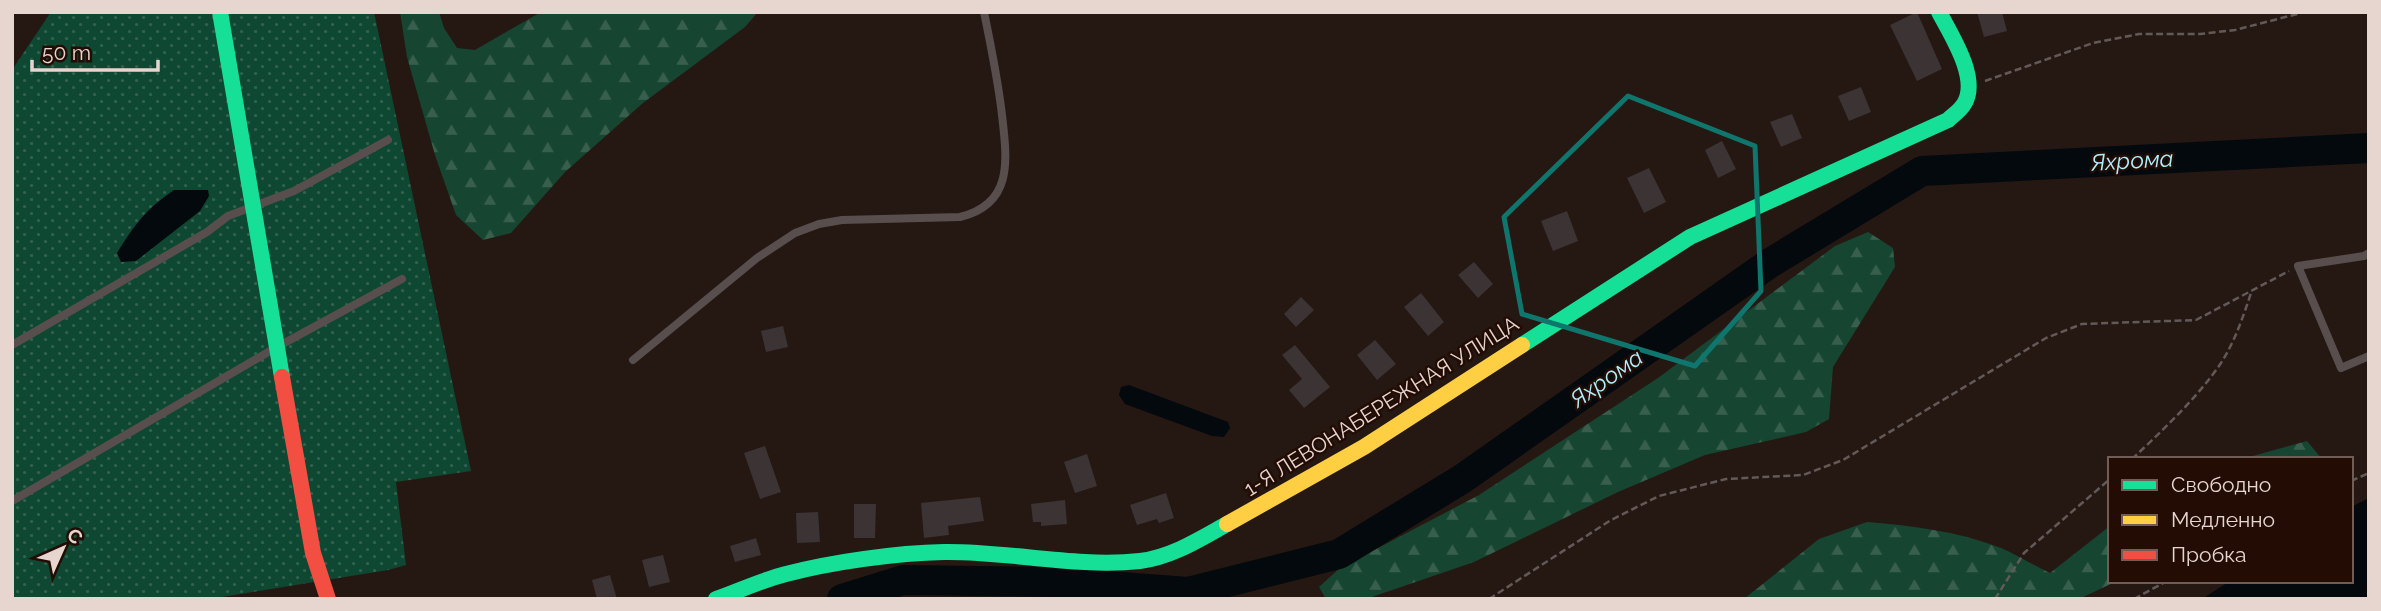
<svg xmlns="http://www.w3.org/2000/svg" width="2381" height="611" font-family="Raleway,sans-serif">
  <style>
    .green { fill: url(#green-dots) }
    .forest { fill: url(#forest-firs) }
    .water { fill: #03090d }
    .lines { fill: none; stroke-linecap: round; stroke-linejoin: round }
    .river { stroke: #03090d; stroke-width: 30 }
    .building { fill: #3b3334 }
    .path { stroke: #625958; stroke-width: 2.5; stroke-dasharray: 7 3.5; stroke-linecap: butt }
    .lane { stroke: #584e4e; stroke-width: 8 }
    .fast { stroke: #16e098; stroke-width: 16 }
    .slow { stroke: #ffcf43; stroke-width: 16 }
    .jam { stroke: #f24e42; stroke-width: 16 }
    .marked { fill: none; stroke: #0f766e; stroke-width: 5; stroke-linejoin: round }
    .labels { text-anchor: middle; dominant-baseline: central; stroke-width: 5; stroke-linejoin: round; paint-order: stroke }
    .street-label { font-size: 21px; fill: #e7d6cf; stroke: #220c03 }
    .water-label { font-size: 23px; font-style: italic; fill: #acf0fe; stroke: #220c03 }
  </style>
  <defs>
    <pattern id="green-dots" width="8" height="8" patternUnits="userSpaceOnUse" patternTransform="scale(1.75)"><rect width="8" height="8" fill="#0f4832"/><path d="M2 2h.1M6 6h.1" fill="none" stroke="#32624f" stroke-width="1.8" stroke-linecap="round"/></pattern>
    <pattern id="forest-firs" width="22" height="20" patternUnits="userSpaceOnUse" patternTransform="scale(1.75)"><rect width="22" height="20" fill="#164531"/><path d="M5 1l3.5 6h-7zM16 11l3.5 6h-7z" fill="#385f4e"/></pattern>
  </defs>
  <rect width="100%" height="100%" fill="#251812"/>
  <path class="green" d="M51,12H374L471,471L396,482L406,565L388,570L209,599H12V70Z"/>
  <path class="forest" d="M400,12H439L444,28L457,48L475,50L541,12H758L745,27L643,103L565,172L511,233L483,240L456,215L435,155L407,57Z
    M1868,232L1893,248L1895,267L1833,367L1829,419L1806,432L1705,455L1618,492L1474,562L1366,599H1326L1319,587L1340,568L1479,495L1658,378L1835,246Z
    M2307,441L2322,459H2242Z
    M1867,522C1913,526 1957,531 2001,548C2017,555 2033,565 2050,573L2110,526V581H2117L2079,599H1744L1819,539Z"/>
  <path class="water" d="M174,190H208L209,196L200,211L136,261L121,262L117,253C136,223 145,210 174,190Z
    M1129,385L1228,422L1230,428L1224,437L1212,436L1125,404L1119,395L1121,387Z
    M2369,498V599H2202L2230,581H2351V507Z"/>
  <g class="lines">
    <path class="river" d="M842,599L903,580L1055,582L1188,592L1339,554L1462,479L1770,263L1922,171L2369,148"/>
  </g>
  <path class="building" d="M1917,12L1942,69L1917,81L1890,25Z
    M1977,12H2002L2007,31L1984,37Z
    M1861,87L1871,112L1849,121L1838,96Z
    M1792,114L1802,138L1781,147L1770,122Z
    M1722,141L1736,169L1718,178L1705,150Z
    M1649,168L1666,202L1644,213L1627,178Z
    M1567,211L1578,241L1553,251L1541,221Z
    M1474,262L1493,284L1478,298L1458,275Z
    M1421,293L1444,322L1428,336L1404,307Z
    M1301,297L1314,310L1296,327L1284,314Z
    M783,326L788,347L766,352L761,331Z
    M1375,340L1396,364L1377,380L1357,355Z
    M1295,345L1330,387L1304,408L1289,390L1302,379L1282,355Z
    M765,446L781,492L760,499L744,453Z
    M1087,454L1097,486L1075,493L1064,462Z
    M1166,493L1174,518L1159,523L1157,519L1137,525L1130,505Z
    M980,497L984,521L948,526L949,535L924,538L921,503Z
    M1065,500L1067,524L1041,526V522H1033L1031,504Z
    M854,504H876L875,538H854Z
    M818,512L820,542L797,543L796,513Z
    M756,538L761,555L735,562L730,546Z
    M663,555L670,582L649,587L642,560Z
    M610,575L617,599H597L592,580Z"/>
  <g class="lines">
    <path class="path" d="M1985,81L2093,43L2139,34H2200L2235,30L2305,12
      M2132,459C2162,431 2198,397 2221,363C2235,341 2243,317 2251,293
      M2351,481L2369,473
      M1489,599L1611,520L1659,496L1726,479L1803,475L1843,460L2046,338L2082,324L2196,320L2289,271
      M1995,599L2024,553L2110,479
      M2134,599L2167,581"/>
    <path class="lane" d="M2369,253L2364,256L2298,266L2341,368L2369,356
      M12,345L207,232L228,216L294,191L388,140
      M633,360L757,258L795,233L819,224L842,220L960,217C1014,204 1007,159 1002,115C998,80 991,46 984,12
      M12,501L277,347L402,279"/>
    <path class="fast" d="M220,12L282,377
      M1522,345L1690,237L1948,120C1953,115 1960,111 1964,104C1980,79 1951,35 1939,12
      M716,599C739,591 762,580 786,574C832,562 896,553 944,552C1008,551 1077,568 1140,561C1172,557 1200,539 1227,524"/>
    <path class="slow" d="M1227,524L1364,447L1522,345"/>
    <path class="jam" d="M282,377L313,553L328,599"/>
  </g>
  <path class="marked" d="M1628,96L1755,146L1761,291L1695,366L1522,314L1504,217Z"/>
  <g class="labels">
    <g class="street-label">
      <text transform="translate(1381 406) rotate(-32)">1-Я ЛЕВОНАБЕРЕЖНАЯ УЛИЦА</text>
    </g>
    <g class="water-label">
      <text transform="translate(2132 160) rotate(-3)">Яхрома</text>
      <text transform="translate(1606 378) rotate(-35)">Яхрома</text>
    </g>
  </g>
  <rect width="2381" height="611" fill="none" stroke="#e7d6cf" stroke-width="28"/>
  <rect x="2108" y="457" width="245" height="126" fill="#220c03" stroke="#715d55" stroke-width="2"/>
  <rect x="2122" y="480" width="35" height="10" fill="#16e098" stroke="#715d55" stroke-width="2"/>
  <text x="2171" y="492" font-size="21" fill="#e7d6cf">Свободно</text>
  <rect x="2122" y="515" width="35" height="10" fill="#ffcf43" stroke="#715d55" stroke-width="2"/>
  <text x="2171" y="527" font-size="21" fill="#e7d6cf">Медленно</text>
  <rect x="2122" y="550" width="35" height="10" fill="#f24e42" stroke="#715d55" stroke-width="2"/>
  <text x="2171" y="562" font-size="21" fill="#e7d6cf">Пробка</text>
  <g transform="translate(63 548) rotate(45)" stroke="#220c03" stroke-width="5" paint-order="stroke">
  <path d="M0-5L12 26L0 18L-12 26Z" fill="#e7d6cf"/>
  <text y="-10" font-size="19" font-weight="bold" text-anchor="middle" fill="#e7d6cf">С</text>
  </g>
  <path d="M32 60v10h126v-10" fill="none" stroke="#e7d6cf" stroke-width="3.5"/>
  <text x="42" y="60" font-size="21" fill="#e7d6cf" stroke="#220c03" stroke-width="5" paint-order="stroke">50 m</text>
</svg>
